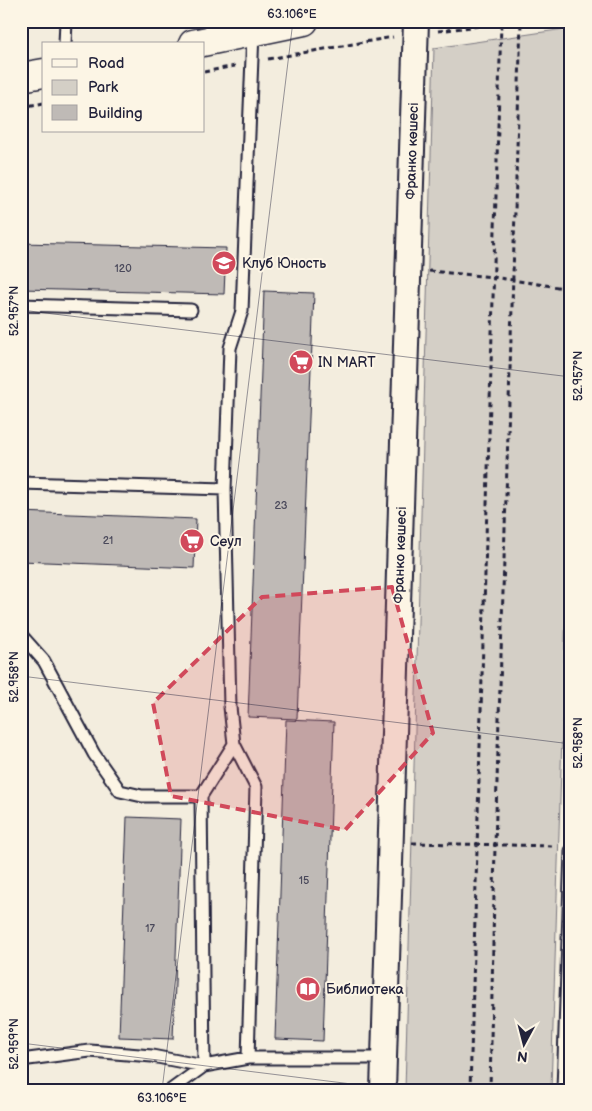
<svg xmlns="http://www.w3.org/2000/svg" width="592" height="1111" font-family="'Balsamiq Sans',sans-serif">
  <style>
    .green { fill: #d4cfc6; stroke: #7b7880 }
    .building { fill: #bfbab6; stroke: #22223b }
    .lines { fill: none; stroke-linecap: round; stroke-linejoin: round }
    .lane-casing { stroke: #22223b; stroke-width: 15 }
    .street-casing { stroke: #22223b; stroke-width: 28 }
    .secondary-casing { stroke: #22223b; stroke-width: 31 }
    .path { stroke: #22223b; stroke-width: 3; stroke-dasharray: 5 4; stroke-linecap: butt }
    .lane { stroke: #fcf5e5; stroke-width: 11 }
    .street { stroke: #fcf5e5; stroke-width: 24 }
    .secondary { stroke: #fcf5e5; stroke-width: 28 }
    .marked { fill: #d1495b; fill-opacity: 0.2; stroke: #d1495b; stroke-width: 4; stroke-dasharray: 10 6; stroke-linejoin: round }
    .ticks { fill: none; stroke: #22223b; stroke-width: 1; stroke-opacity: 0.45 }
    .labels { text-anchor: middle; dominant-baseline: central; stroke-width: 4; stroke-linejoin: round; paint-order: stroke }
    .number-label { font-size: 11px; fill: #49485a }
    .street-label { font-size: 14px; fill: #22223b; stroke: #fcf5e5 }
    .poi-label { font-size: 14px; fill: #22223b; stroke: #fcf5e5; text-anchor: start }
    .neatline { fill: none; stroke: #22223b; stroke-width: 2 }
    .ticks-label { font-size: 12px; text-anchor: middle; fill: #22223b }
  </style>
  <rect width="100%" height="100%" fill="#f3edde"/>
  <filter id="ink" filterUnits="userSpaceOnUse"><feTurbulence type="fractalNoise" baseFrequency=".02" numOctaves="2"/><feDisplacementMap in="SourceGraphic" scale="10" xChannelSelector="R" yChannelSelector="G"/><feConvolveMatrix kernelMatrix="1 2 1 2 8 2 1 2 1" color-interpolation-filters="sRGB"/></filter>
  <g filter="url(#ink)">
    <path class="green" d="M571,28V445L551,1090H405L434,48Z"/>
    <path class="building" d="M21,243L226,248L224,294L21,289Z
      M264,291L314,293L297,719L248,717Z
      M21,512L196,519L194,568L21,561Z
      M286,720L334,722L323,1041L275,1039Z
      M127,817L181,819L173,1039L119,1037Z"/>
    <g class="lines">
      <defs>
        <path id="lane" d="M65,44L66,21
          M21,305L191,310
          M21,483L225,489
          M21,635L44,661L94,754L120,791L142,796H201
          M248,1058L256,787L234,744L230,707L225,489L230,348L242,311L253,32
          M21,1060L90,1051L152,1056L204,1066L248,1058H384
          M171,1090L204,1066L201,796L234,744
          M563,1090L571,851"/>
        <path id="street" d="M383,1090L416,21"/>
        <path id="secondary" d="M193,44L304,21
          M21,77L44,73"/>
      </defs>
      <use href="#lane" class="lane-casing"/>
      <use href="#street" class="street-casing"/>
      <use href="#secondary" class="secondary-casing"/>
      <path class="path" d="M21,25L41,21
        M438,31L521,21
        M268,59L393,37
        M204,72L235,66
        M21,107L44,103
        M429,271L493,277L571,289
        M412,843L555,846
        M470,1090L501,23
        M490,1090L495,845L521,21"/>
      <use href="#lane" class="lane"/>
      <use href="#street" class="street"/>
      <use href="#secondary" class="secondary"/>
    </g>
  </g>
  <path class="marked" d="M392,587L433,733L345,830L171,796L153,703L262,597Z"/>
  <path class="ticks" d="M21,310L571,377M21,676L571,744M21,1043L400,1090M162,1090L293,21"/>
  <defs>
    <symbol id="school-disc" viewBox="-11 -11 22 22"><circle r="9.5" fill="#d1495b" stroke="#fcf5e5"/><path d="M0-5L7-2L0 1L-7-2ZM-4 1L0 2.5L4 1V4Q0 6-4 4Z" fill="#fff"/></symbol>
    <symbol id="supermarket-disc" viewBox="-11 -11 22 22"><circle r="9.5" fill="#d1495b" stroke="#fcf5e5"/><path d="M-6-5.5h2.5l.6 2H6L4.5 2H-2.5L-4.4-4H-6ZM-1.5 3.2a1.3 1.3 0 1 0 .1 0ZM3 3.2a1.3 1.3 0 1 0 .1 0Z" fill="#fff"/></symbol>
    <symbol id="library-disc" viewBox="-11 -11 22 22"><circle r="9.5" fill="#d1495b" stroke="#fcf5e5"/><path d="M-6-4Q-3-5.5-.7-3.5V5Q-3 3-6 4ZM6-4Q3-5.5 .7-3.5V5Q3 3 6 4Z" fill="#fff"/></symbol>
  </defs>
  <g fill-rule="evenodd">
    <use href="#school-disc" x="210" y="249" width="28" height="28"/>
    <use href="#supermarket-disc" x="287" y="348" width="28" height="28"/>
    <use href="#supermarket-disc" x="178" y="527" width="28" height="28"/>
    <use href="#library-disc" x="294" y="975" width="28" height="28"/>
  </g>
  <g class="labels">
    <g class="number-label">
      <text x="123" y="268">120</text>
      <text x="281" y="505">23</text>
      <text x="108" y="540">21</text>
      <text x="304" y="880">15</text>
      <text x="150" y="928">17</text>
    </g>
    <g class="street-label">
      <text transform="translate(412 151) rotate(-88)">Франко көшесі</text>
      <text transform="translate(400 555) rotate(-88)">Франко көшесі</text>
    </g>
    <g class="poi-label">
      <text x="242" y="263">Клуб Юность</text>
      <text x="318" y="362">IN MART</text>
      <text x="210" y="541">Сеул</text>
      <text x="326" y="989">Библиотека</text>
    </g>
  </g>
  <rect width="592" height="1111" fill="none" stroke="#fcf5e5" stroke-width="55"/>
  <rect x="42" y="42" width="162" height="90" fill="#fcf5e5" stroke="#a5a1a1"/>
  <rect x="52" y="59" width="25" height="8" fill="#fcf5e5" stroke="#a5a1a1"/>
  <text x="88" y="68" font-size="15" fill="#22223b">Road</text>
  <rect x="52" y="80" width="25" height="15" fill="#d4cfc6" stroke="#a5a1a1"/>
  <text x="88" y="92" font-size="15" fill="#22223b">Park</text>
  <rect x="52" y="105" width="25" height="15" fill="#bfbab6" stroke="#a5a1a1"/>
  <text x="88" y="118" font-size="15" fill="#22223b">Building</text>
  <g transform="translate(524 1044) rotate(187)" stroke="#fcf5e5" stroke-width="4" paint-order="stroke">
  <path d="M0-4L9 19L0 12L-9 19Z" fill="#22223b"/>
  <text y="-8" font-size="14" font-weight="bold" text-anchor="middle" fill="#22223b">N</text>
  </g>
  <rect x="28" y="28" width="536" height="1056" class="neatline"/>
  <g class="ticks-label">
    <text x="292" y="18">63.106°E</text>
    <text transform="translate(14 311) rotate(-90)" y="4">52.957°N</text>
    <text transform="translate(578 376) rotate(-90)" y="4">52.957°N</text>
    <text transform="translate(14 677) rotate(-90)" y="4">52.958°N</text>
    <text transform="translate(578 743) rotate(-90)" y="4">52.958°N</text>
    <text transform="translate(14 1044) rotate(-90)" y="4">52.959°N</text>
    <text x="162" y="1102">63.106°E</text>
  </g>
</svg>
